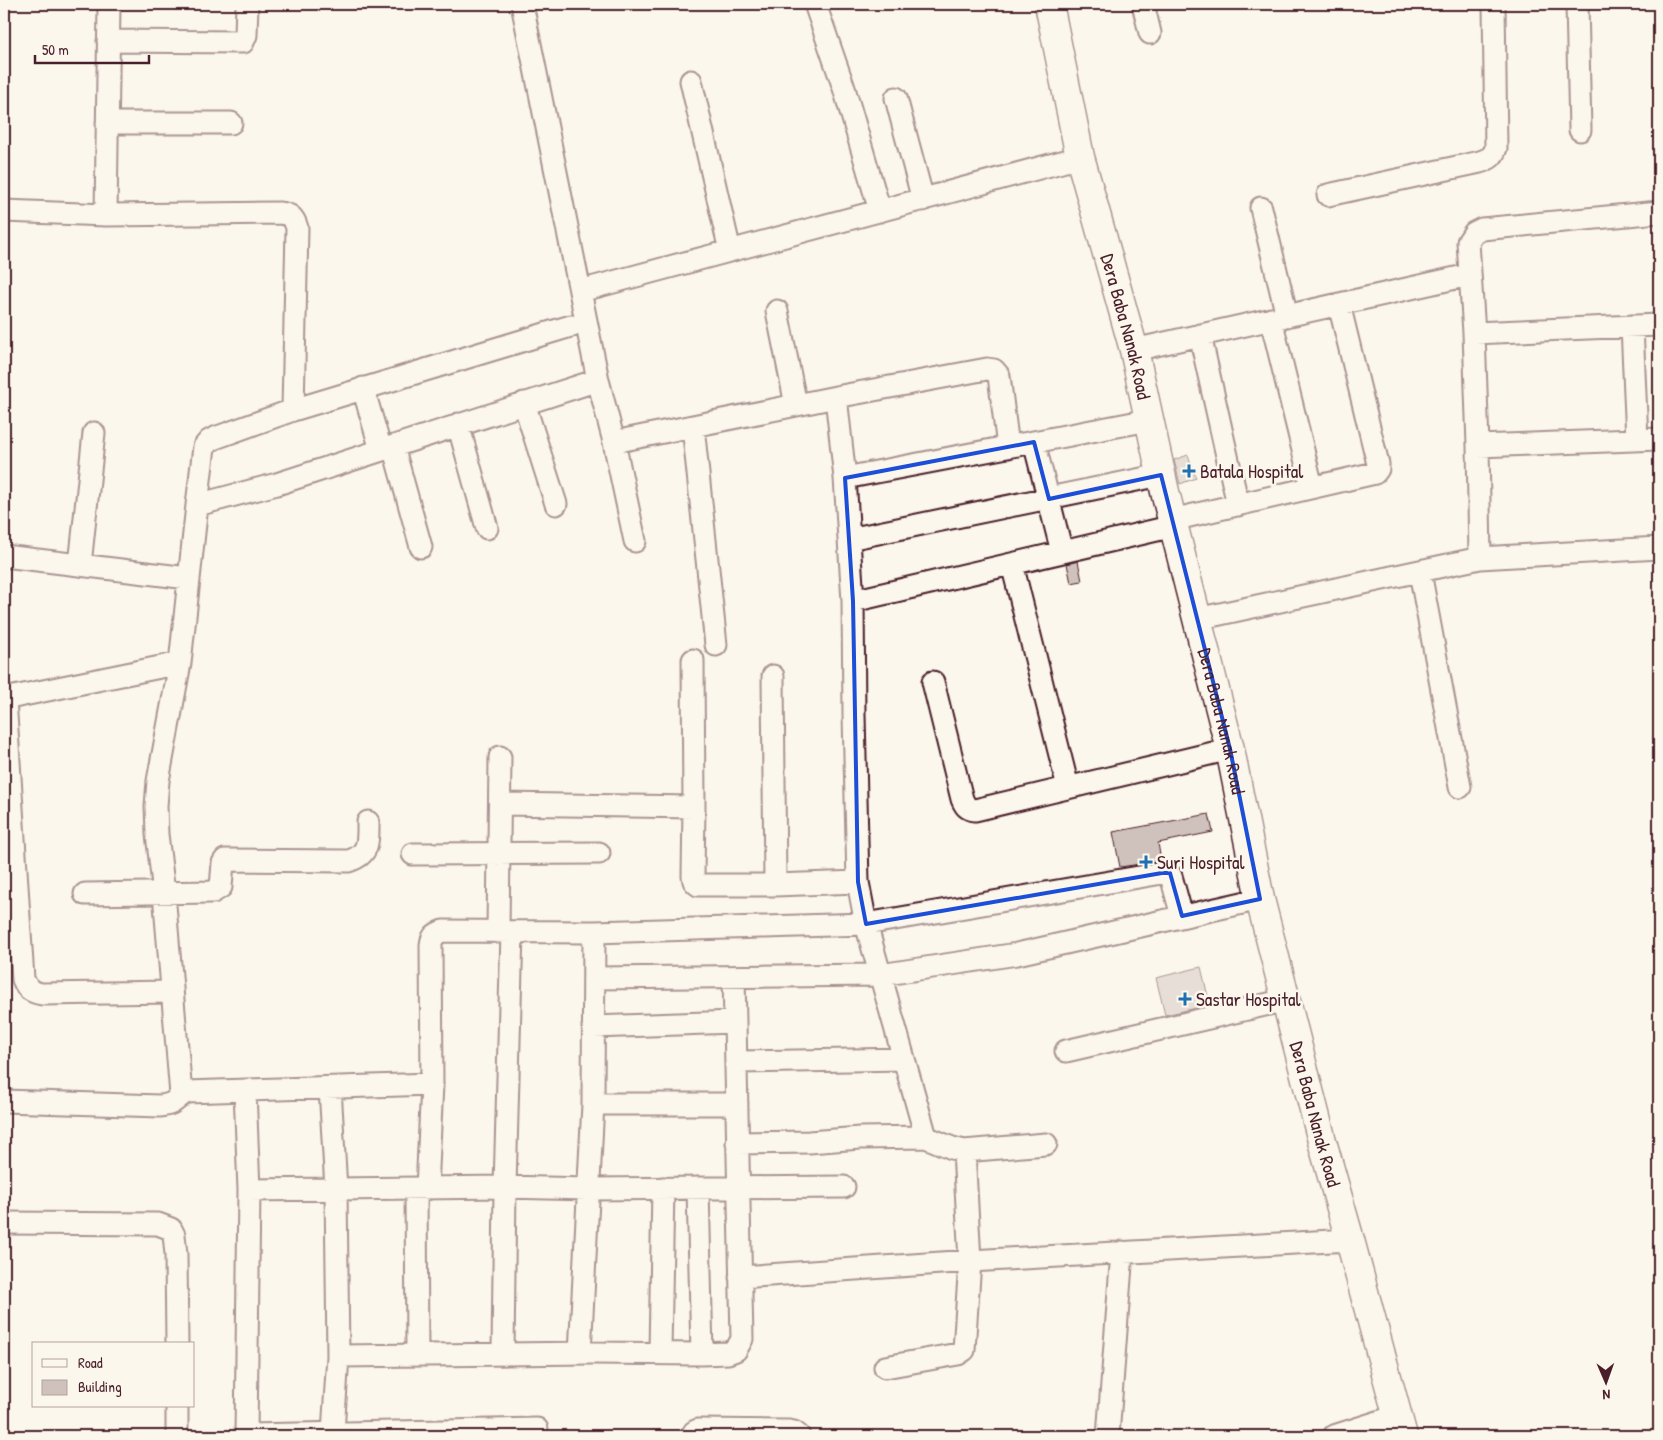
<svg xmlns="http://www.w3.org/2000/svg" width="1663" height="1440" font-family="'Patrick Hand',sans-serif">
  <style>
    .building { fill: #cfc2bc; stroke: #4a1f2b }
    .lines { fill: none; stroke-linecap: round; stroke-linejoin: round }
    .minor-casing { stroke: #4a1f2b; stroke-width: 25 }
    .major-casing { stroke: #4a1f2b; stroke-width: 31 }
    .minor { stroke: #fbf7ec; stroke-width: 21 }
    .major { stroke: #fbf7ec; stroke-width: 28 }
    .marked { fill: none; stroke: #1d4ed8; stroke-width: 4; stroke-linejoin: round }
    .poi-dot { fill: #1f6fb2; stroke: #fbf7ec; stroke-width: 2 }
    .labels { text-anchor: middle; dominant-baseline: central; stroke-width: 5; stroke-linejoin: round; paint-order: stroke }
    .street-label { font-size: 19px; fill: #4a1f2b; stroke: #fbf7ec }
    .poi-label { font-size: 19px; fill: #4a1f2b; stroke: #fbf7ec; text-anchor: start }
  </style>
  <rect width="100%" height="100%" fill="#fbf7ec"/>
  <filter id="ink" filterUnits="userSpaceOnUse"><feTurbulence type="fractalNoise" baseFrequency=".02" numOctaves="2"/><feDisplacementMap in="SourceGraphic" scale="10" xChannelSelector="R" yChannelSelector="G"/><feConvolveMatrix kernelMatrix="1 2 1 2 8 2 1 2 1" color-interpolation-filters="sRGB"/></filter>
  <g filter="url(#ink)">
    <path class="building" d="M1188,455L1196,478L1180,484L1174,460Z
      M1078,561L1082,581L1071,583L1067,564Z
      M1209,814L1213,832L1158,843L1161,861L1120,867L1113,832Z
      M1201,967L1210,1005L1165,1015L1156,978Z"/>
    <g class="lines">
      <defs>
        <path id="minor" d="M522,4L580,291L598,380L614,442L836,397L987,369L994,370L999,376L1008,447
          M815,4L844,88L880,211
          M1143,4L1150,33
          M1577,4L1580,130
          M108,41L243,42L246,35L247,4
          M691,81L730,251
          M896,98L923,200
          M107,123H231
          M1328,195L1480,162C1489,159 1493,157 1496,148L1494,4
          M1261,208L1287,316
          M4,211L106,215L279,213C290,214 294,217 297,228L293,410
          M1659,212L1482,229L1474,233L1468,242L1474,333L1659,325
          M106,215L109,4
          M580,291L1080,157
          M777,311L796,405
          M1271,319L1312,487
          M1632,326L1637,440
          M1474,333L1478,446
          M1200,335L1238,505
          M1134,350L1469,275
          M363,388L381,450
          M836,397L845,478L853,601L854,715L858,882L866,924L926,1137
          M524,403L556,504
          M458,424L487,528
          M693,426L716,645
          M614,442L635,541
          M1034,442L1062,552
          M393,446L421,547
          M845,478L1149,420
          M197,505L204,447L209,441L215,438L293,410L571,326
          M1172,520L1375,473L1378,469V464L1339,304
          M849,539L1161,475
          M4,556L188,578
          M1480,558L1478,446L1659,439
          M1012,564L1068,787
          M80,565L94,433
          M1420,572L1460,787
          M853,601L1174,526
          M1197,619L1480,558L1659,548
          M693,660L694,807
          M773,676L775,885
          M933,682L962,799C965,806 967,809 975,810L1230,749
          M4,699L180,663
          M5,699L23,979C27,989 31,992 42,994L172,992
          M500,804L694,807L693,876L694,881L698,885H775L858,882
          M413,854L599,853
          M85,894L213,892L221,887L223,863L225,860L349,861C370,854 368,841 368,822
          M498,932L500,757
          M594,978L880,975L1017,954L1260,899
          M593,1027L735,1022
          M1066,1051L1286,1000
          M736,1062L904,1059
          M330,1088L336,1189L338,1356L333,1432
          M245,1091L249,1190L246,1436
          M181,1095L164,893L157,834L156,806L158,781L180,663L197,505L277,484L598,380
          M4,1101L160,1106C177,1104 174,1099 187,1092L432,1084
          M593,1104H737
          M737,1143L809,1142L860,1138L926,1137L952,1148L964,1151L1046,1144
          M698,1188L702,1354
          M416,1189L417,1354
          M427,1189L432,1084L431,945C432,936 435,934 443,931L594,932L866,924L1162,873H1166L1171,876L1182,916
          M249,1190L505,1187L588,1189L844,1187
          M4,1223L158,1224L171,1229L174,1235L176,1254L177,1344
          M740,1277L970,1261L1350,1240
          M660,1352L663,1188
          M503,1353L505,1187L512,932
          M580,1353L593,1104L594,932
          M338,1356L592,1353L702,1354L728,1353L736,1350L742,1339L734,977
          M885,1367L958,1354L964,1350L970,1261L964,1151
          M177,1406V1436
          M246,1435L537,1429
          M692,1436L694,1432L698,1430L789,1431L794,1432L799,1436
          M1108,1436L1122,1252
          M1334,1436L1397,1416"/>
        <g id="major">
          <path id="s1" d="M1049,4L1080,157L1134,350L1165,492L1230,749L1260,899L1322,1141L1350,1240L1403,1436"/>
        </g>
      </defs>
      <use href="#minor" class="minor-casing"/>
      <use href="#major" class="major-casing"/>
      <use href="#minor" class="minor"/>
      <use href="#major" class="major"/>
    </g>
  </g>
  <path d="M0 0H1663V1440H0ZM1034,442L1049,499L1161,475L1230,749L1260,899L1182,916L1170,873H1162L866,924L858,882L853,601L845,478Z" fill="#fbf7ec" fill-opacity=".55" fill-rule="evenodd"/>
  <path class="marked" d="M1034,442L1049,499L1161,475L1230,749L1260,899L1182,916L1170,873H1162L866,924L858,882L853,601L845,478Z"/>
  <g class="poi-dot">
    <path d="M1186.5 463.5h5v5h5v5h-5v5h-5v-5h-5v-5h5z"/>
    <path d="M1143.5 854.5h5v5h5v5h-5v5h-5v-5h-5v-5h5z"/>
    <path d="M1182.5 991.5h5v5h5v5h-5v5h-5v-5h-5v-5h5z"/>
  </g>
  <g class="labels">
    <g class="street-label">
      <text stroke="none"><textPath href="#s1" startOffset="332">Dera Baba Nanak Road</textPath></text>
      <text stroke="none"><textPath href="#s1" startOffset="738">Dera Baba Nanak Road</textPath></text>
      <text stroke="none"><textPath href="#s1" startOffset="1142">Dera Baba Nanak Road</textPath></text>
    </g>
    <g class="poi-label">
      <text x="1200" y="471">Batala Hospital</text>
      <text x="1157" y="862">Suri Hospital</text>
      <text x="1196" y="999">Sastar Hospital</text>
    </g>
  </g>
  <rect width="1663" height="1440" fill="none" stroke="#fbf7ec" stroke-width="20"/>
  <rect x="10" y="10" width="1643" height="1420" fill="none" stroke="#4a1f2b" stroke-width="2" filter="url(#ink)"/>
  <rect x="32" y="1342" width="162" height="65" fill="#fbf7ec" stroke="#b4a19f"/>
  <rect x="42" y="1359" width="25" height="8" fill="#fbf7ec" stroke="#b4a19f"/>
  <text x="78" y="1368" font-size="15" fill="#4a1f2b">Road</text>
  <rect x="42" y="1380" width="25" height="15" fill="#cfc2bc" stroke="#b4a19f"/>
  <text x="78" y="1392" font-size="15" fill="#4a1f2b">Building</text>
  <g transform="translate(1606 1382) rotate(178)" stroke="#fbf7ec" stroke-width="4" paint-order="stroke">
  <path d="M0-4L9 19L0 12L-9 19Z" fill="#4a1f2b"/>
  <text y="-8" font-size="14" font-weight="bold" text-anchor="middle" fill="#4a1f2b">N</text>
  </g>
  <path d="M35 55v8h114v-8" fill="none" stroke="#4a1f2b" stroke-width="2.5"/>
  <text x="42" y="55" font-size="15" fill="#4a1f2b" stroke="#fbf7ec" stroke-width="4" paint-order="stroke">50 m</text>
</svg>
